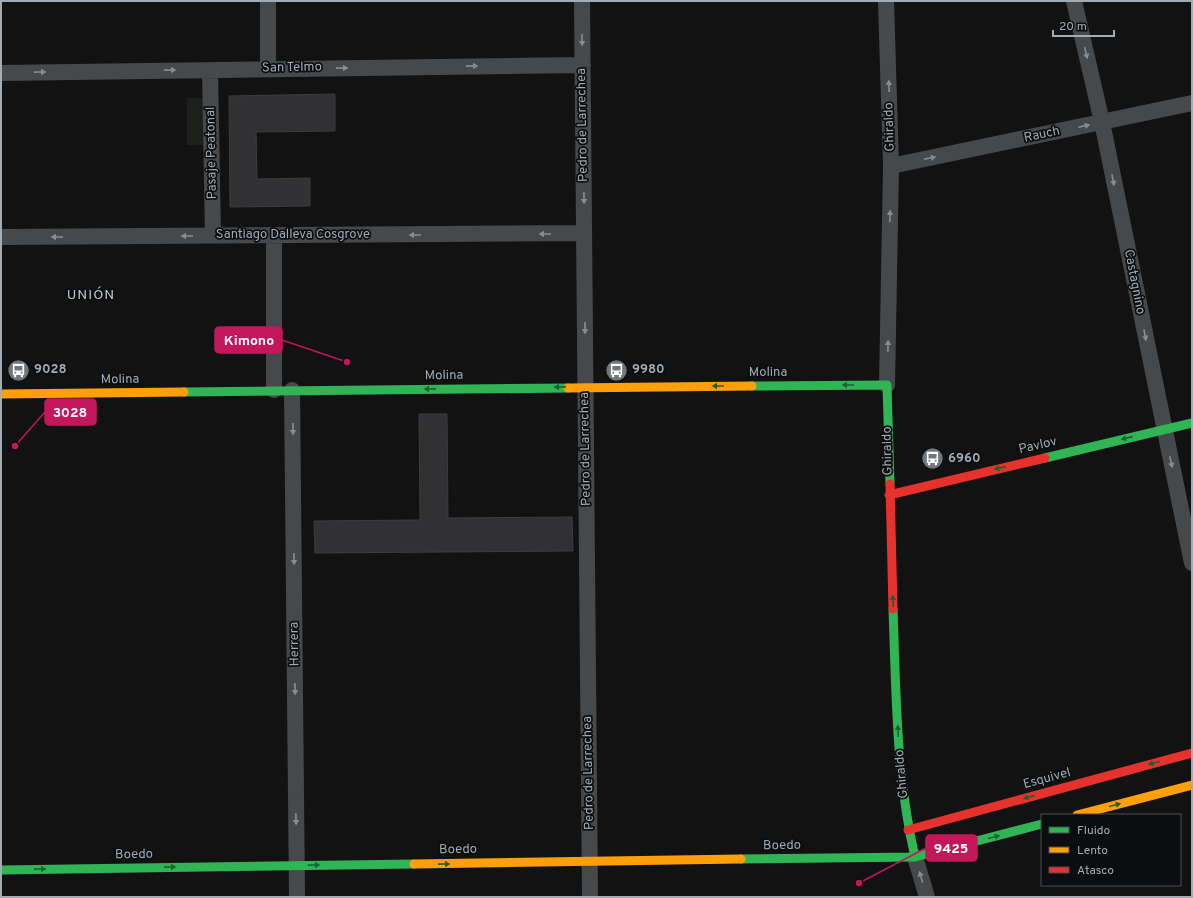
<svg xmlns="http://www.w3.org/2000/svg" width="1193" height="898" font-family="Overpass,sans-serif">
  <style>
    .green { fill: #1b211a }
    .building { fill: #313133; stroke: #3a3d3f }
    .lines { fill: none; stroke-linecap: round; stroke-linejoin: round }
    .street { stroke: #46494b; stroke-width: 16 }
    .fast { stroke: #30b455; stroke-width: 9 }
    .slow { stroke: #ff9f0a; stroke-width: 9 }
    .jam { stroke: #e5322d; stroke-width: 9 }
    .oneway { fill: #868e95 }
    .oneway2 { fill: #1e6032 }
    .labels { text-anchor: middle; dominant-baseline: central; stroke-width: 3.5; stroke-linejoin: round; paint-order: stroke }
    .street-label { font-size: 13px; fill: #a1acb5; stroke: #0c0d0e }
    .poi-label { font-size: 13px; font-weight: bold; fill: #a1acb5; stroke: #0c0d0e; text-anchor: start }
    .neighbourhood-label { font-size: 14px; letter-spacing: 1px; fill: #c3cad1; stroke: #0c0d0e }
    .leader { fill: none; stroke: #c2185b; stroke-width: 1.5 }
    .callout-dot { fill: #c2185b; stroke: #0c0d0e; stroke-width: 1.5 }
    .callout { fill: #c2185b; stroke: #c2185b; stroke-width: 1.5 }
    .callout-label { font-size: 14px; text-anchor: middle; font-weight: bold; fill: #fff }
  </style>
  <rect width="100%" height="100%" fill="#121212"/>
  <path class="green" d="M187,98H205V145H187Z"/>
  <path class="building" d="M335,94V131L256,132L257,179L310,178V206L230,207L229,96Z
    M419,414H447L448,518L572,517L573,551L315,553L314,521L420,520Z"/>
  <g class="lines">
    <path class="street" d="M268,1V69
      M582,1L590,897
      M886,1L891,166L887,385
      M1074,1L1102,122L1192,563
      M210,70L213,236
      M1,73L583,65
      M891,166L1192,103
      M274,236V390
      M1,237L584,233
      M292,390L297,897
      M915,857L927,897"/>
    <path class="fast" d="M752,386L887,385L890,484
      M184,392L568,388
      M1045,458L1192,423
      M893,609C896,692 896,776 915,857
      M741,859L915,857L1042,824
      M1,870L414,864"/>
    <path class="slow" d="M568,388L752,386
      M1,394L184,392
      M1077,815L1192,785
      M414,864L741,859"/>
    <path class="jam" d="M890,484L893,609
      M889,495L1045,458
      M908,830L1192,753"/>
  </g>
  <defs><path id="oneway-solid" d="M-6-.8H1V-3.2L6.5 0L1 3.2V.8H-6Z"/></defs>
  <g class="oneway">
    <use href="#oneway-solid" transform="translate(582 40) rotate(89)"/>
    <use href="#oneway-solid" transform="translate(1086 53) rotate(77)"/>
    <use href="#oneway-solid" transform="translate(472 66) rotate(-1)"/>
    <use href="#oneway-solid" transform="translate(342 68) rotate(-1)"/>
    <use href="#oneway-solid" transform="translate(170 70) rotate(-1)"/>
    <use href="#oneway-solid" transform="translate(40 72) rotate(-1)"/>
    <use href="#oneway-solid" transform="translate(889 86) rotate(-92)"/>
    <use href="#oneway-solid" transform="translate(1084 126) rotate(-12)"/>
    <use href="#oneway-solid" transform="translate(930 158) rotate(-12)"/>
    <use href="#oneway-solid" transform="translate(1113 180) rotate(79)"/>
    <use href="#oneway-solid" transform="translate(584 198) rotate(89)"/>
    <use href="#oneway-solid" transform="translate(890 216) rotate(-89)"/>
    <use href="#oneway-solid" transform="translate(545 234) rotate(180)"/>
    <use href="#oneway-solid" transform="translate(415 235) rotate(180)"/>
    <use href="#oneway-solid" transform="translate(187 236) rotate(180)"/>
    <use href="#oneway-solid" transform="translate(57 237) rotate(180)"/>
    <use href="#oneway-solid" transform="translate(585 328) rotate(89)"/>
    <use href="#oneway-solid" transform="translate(1145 335) rotate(79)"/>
    <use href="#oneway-solid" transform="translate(888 346) rotate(-89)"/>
    <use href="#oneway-solid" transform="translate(293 429) rotate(89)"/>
    <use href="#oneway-solid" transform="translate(1171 462) rotate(78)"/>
    <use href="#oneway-solid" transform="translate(294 559) rotate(89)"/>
    <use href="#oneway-solid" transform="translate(295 689) rotate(89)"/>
    <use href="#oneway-solid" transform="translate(296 819) rotate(89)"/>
    <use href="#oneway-solid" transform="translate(921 877) rotate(-106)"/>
  </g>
  <g class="oneway2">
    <use href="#oneway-solid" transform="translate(848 385) rotate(180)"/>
    <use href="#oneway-solid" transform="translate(718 386) rotate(180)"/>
    <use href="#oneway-solid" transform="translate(560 387) rotate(179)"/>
    <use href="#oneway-solid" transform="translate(430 389) rotate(179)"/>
    <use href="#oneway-solid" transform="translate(1127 438) rotate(167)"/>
    <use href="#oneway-solid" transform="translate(1000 468) rotate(167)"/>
    <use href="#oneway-solid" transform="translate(893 601) rotate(-92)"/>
    <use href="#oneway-solid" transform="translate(898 731) rotate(-92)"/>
    <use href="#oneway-solid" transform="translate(1154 763) rotate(165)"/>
    <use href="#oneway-solid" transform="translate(1029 797) rotate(165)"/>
    <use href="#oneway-solid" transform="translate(1115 805) rotate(-15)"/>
    <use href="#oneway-solid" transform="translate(994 837) rotate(-15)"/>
    <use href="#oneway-solid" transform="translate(444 864) rotate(-1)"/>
    <use href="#oneway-solid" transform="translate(314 865) rotate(-1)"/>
    <use href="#oneway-solid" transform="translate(170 867) rotate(-1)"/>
    <use href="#oneway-solid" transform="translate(40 869) rotate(-1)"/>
  </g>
  <defs>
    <symbol id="bus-disc" viewBox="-11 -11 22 22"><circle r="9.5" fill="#6f767c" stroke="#0c0d0e"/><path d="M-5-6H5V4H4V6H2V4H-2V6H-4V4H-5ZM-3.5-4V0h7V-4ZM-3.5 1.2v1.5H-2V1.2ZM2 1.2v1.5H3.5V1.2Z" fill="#fff"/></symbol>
  </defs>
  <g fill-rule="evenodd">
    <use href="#bus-disc" x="6" y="358" width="25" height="25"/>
    <use href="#bus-disc" x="604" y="358" width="25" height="25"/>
    <use href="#bus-disc" x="920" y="446" width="25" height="25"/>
  </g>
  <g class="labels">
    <g class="street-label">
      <text transform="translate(292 68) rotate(-1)">San Telmo</text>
      <text transform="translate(583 125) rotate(-91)">Pedro de Larrechea</text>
      <text transform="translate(890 127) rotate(-92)">Ghiraldo</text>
      <text transform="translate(1042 135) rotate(-12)">Rauch</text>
      <text transform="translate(212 153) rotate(-91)">Pasaje Peatonal</text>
      <text x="293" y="235">Santiago Dalleva Cosgrove</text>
      <text transform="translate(1134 282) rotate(79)">Castagnino</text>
      <text x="768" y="373">Molina</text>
      <text transform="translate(444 376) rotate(-1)">Molina</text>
      <text transform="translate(120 380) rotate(-1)">Molina</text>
      <text transform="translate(1038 446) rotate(-13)">Pavlov</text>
      <text transform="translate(586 449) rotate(-91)">Pedro de Larrechea</text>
      <text transform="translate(888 451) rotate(-91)">Ghiraldo</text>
      <text transform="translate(295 644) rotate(-91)">Herrera</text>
      <text transform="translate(589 773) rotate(-91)">Pedro de Larrechea</text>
      <text transform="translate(902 774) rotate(-95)">Ghiraldo</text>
      <text transform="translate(1047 779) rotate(-15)">Esquivel</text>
      <text transform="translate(782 846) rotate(-1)">Boedo</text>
      <text transform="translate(458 850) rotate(-1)">Boedo</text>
      <text transform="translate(134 855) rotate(-1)">Boedo</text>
    </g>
    <g class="poi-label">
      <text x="34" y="370">9028</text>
      <text x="632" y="370">9980</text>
      <text x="948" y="459">6960</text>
    </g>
    <g class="neighbourhood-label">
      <text x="91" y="295">UNIÓN</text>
    </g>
  </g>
  <path class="leader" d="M347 362L282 340M15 446L45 412M859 883L926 848"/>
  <g class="callout-dot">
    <circle cx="347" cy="362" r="4"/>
    <circle cx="15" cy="446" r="4"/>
    <circle cx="859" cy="883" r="4"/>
  </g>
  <g class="callout">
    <rect x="215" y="327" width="67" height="26" rx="4"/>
    <rect x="45" y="399" width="51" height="26" rx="4"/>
    <rect x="926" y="835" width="51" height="26" rx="4"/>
  </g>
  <g class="callout-label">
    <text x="249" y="345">Kimono</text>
    <text x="70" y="417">3028</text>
    <text x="951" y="853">9425</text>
  </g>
  <rect width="1193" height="898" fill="none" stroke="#a1acb5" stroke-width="4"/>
  <rect x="1041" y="814" width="140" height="72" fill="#0c0d0e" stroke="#484d51"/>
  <rect x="1049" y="827" width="20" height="6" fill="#30b455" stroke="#484d51"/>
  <text x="1077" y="834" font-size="12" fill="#a1acb5">Fluido</text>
  <rect x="1049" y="847" width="20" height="6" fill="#ff9f0a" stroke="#484d51"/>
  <text x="1077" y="854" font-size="12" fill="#a1acb5">Lento</text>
  <rect x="1049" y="867" width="20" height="6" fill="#e5322d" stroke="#484d51"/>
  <text x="1077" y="874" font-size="12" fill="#a1acb5">Atasco</text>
  <path d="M1053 30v6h61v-6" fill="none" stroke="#a1acb5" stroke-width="2"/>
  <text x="1059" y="30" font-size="12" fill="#a1acb5" stroke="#0c0d0e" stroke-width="3" paint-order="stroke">20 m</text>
</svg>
